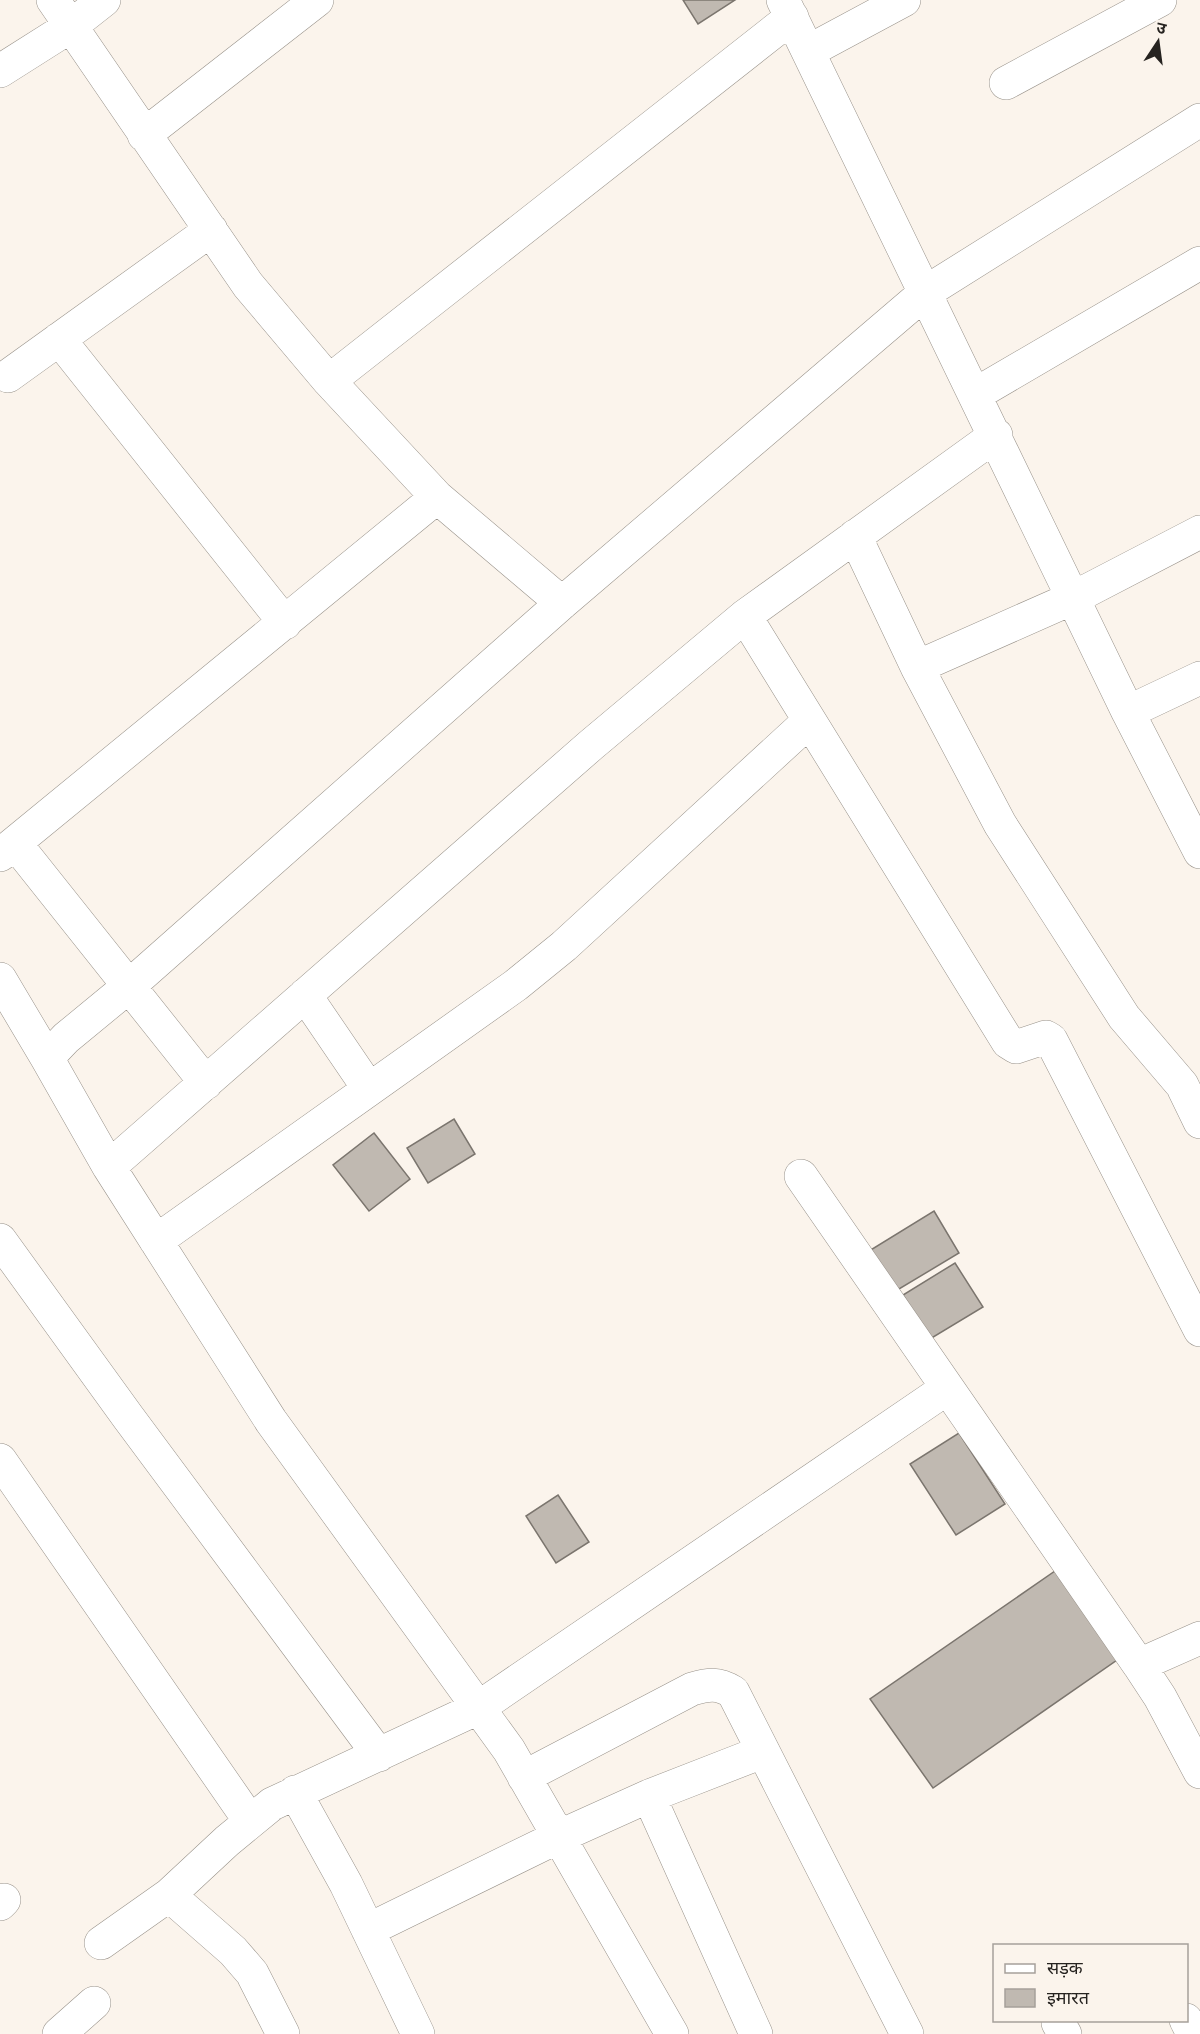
<svg xmlns="http://www.w3.org/2000/svg" width="1200" height="2034" font-family="'DejaVu Sans','Noto Sans Devanagari',sans-serif">
  <style>
    .building { fill: #c0b9b1; stroke: #7b756e; stroke-width: 1.5 }
    .lines { fill: none; stroke-linecap: round; stroke-linejoin: round }
    .minor-casing { stroke: #98928a; stroke-width: 34 }
    .minor { stroke: #fff; stroke-width: 33 }
  </style>
  <rect width="100%" height="100%" fill="#fbf4ec"/>
  <path class="building" d="M683,0H735L698,24Z
    M454,1119L475,1154L428,1183L407,1148Z
    M374,1133L410,1179L369,1211L333,1165Z
    M934,1211L959,1253L894,1292L869,1251Z
    M955,1263L983,1307L930,1339L903,1295Z
    M959,1433L1005,1504L956,1535L910,1464Z
    M558,1495L589,1542L556,1563L526,1516Z
    M1055,1571L1117,1660L933,1788L870,1699Z"/>
  <g class="lines">
    <defs>
      <path id="minor" d="M53,0L248,285L329,381L437,497L562,603
        M783,0L1128,712L1200,852
        M809,51L904,0
        M0,71L71,26L104,0
        M1006,83L1160,0
        M144,135L317,0
        M59,339L285,623
        M8,376L211,230
        M329,381L792,17
        M976,394L1200,263
        M855,536L917,667L1000,824L1124,1017L1182,1085L1200,1122
        M745,616L1008,1042L1016,1047L1046,1037L1051,1040L1200,1330
        M917,667L1073,598L1200,532
        M1128,712L1200,678
        M15,843L206,1083
        M0,855L437,497
        M0,979L47,1058
        M305,995L369,1089
        M109,1167L591,745L745,616L996,435
        M801,1176L1139,1665L1160,1697L1200,1772
        M0,1240L128,1417L379,1755
        M156,1241L516,985L564,946L808,722
        M0,1460L250,1821
        M1139,1665L1200,1638
        M524,1777L692,1689C709,1684 718,1683 733,1692L907,2034
        M295,1792L346,1884L418,2034
        M649,1796L756,2034
        M169,1895L233,1951L252,1973L283,2034
        M0,1904L4,1900
        M368,1930L558,1837L649,1796L762,1752
        M101,1943L169,1895L227,1841L272,1804L478,1708L946,1389
        M1186,2020L1193,2034
        M1058,2023L1065,2034
        M59,2034L94,2003
        M672,2034L509,1750L271,1421L109,1167L47,1058L66,1038L128,987L562,603L926,292L1200,120"/>
    </defs>
    <use href="#minor" class="minor-casing"/>
    <use href="#minor" class="minor"/>
  </g>
  <rect x="993" y="1944" width="195" height="78" fill="#fbf4ec" stroke="#a6a09a" stroke-width="1.5"/>
  <rect x="1005" y="1964" width="30" height="9" fill="#ffffff" stroke="#a6a09a" stroke-width="1.5"/>
  <text x="1047" y="1974" font-size="18" fill="#262320">सड़क</text>
  <rect x="1005" y="1989" width="30" height="18" fill="#c0b9b1" stroke="#a6a09a" stroke-width="1.5"/>
  <text x="1047" y="2004" font-size="18" fill="#262320">इमारत</text>
  <g transform="translate(1158 42) rotate(13)" stroke="#fbf4ec" stroke-width="4.5" paint-order="stroke">
  <path d="M0-4.5L10 22L0 15L-10 22Z" fill="#262320"/>
  <text y="-9" font-size="16" font-weight="bold" text-anchor="middle" fill="#262320">उ</text>
  </g>
</svg>
